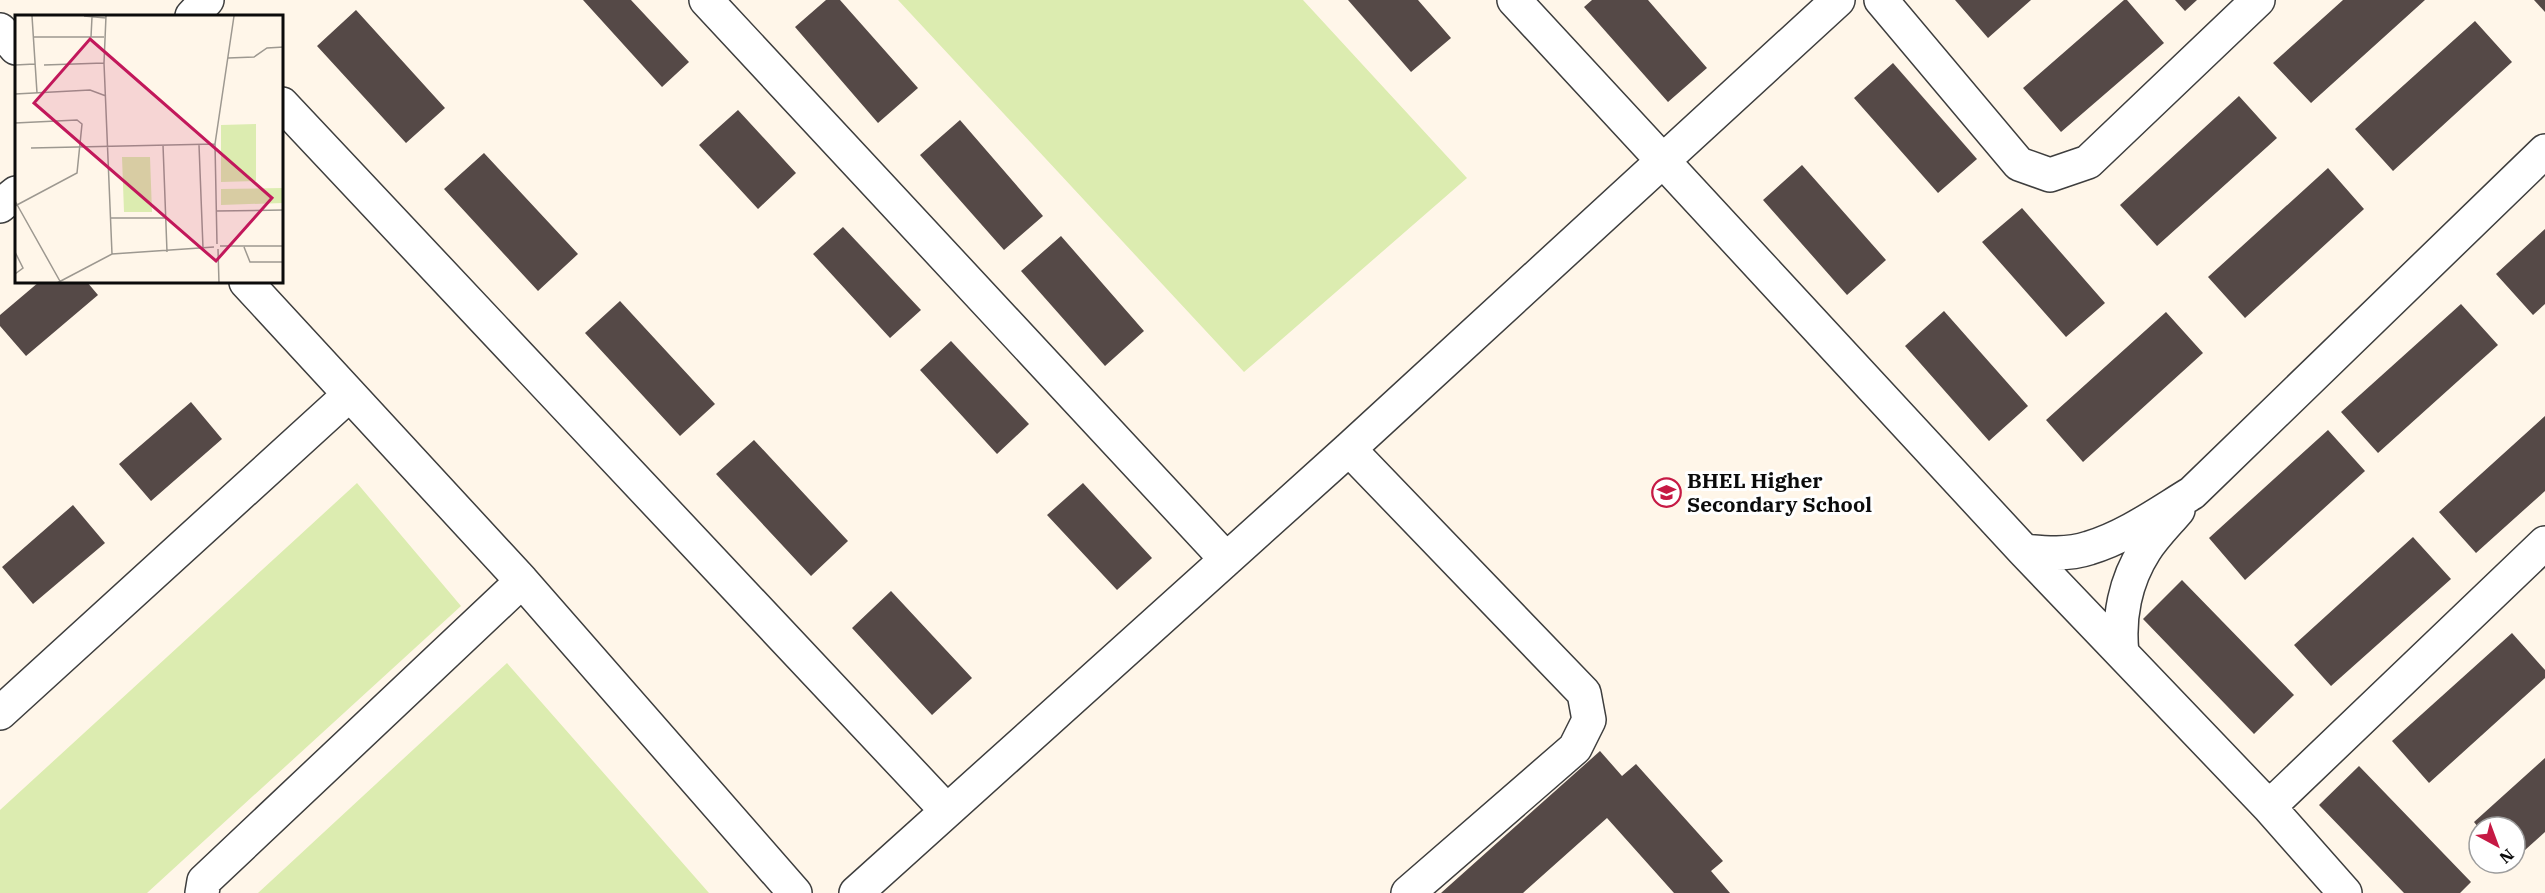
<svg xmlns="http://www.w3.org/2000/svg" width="2545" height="893" font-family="'IBM Plex Serif',serif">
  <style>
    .green { fill: #dcecb0 }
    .building { fill: #554947 }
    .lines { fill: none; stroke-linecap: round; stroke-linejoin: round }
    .minor-casing { stroke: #3e3e3e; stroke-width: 36 }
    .minor { stroke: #fff; stroke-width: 33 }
    .labels { text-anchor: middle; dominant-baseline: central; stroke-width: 6; stroke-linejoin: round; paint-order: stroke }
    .poi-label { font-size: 21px; font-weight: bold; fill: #0b0b0b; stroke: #fff; text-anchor: start }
    .inset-road { fill: none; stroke: #9d9890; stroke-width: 1.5 }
    .view { fill: #c2185b; fill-opacity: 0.15; stroke: #c2185b; stroke-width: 3 }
    .inset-edge { fill: none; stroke: #0b0b0b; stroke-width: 3 }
  </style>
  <rect width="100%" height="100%" fill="#fff6e9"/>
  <path class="green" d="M898,0H1303L1467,178L1244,372Z
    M357,483L461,606L147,893H0V810Z
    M507,663L709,893H258Z"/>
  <path class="building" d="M583,0H631L689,62L662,87Z
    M826,0H840L918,88L878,123L795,27Z
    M1348,0H1418L1451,38L1411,72Z
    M1592,0H1648L1707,68L1668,102L1584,7Z
    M1955,0H2031L1988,38Z
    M2124,0H2127L2164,43L2061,132L2023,88Z
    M2175,0H2197L2185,11Z
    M2343,0H2425L2311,103L2273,63Z
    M2534,0H2545V12Z
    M356,10L445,108L406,143L317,46Z
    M2475,21L2512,62L2393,171L2355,129Z
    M1893,63L1977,159L1938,193L1854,98Z
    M2239,96L2277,138L2157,246L2120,205Z
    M738,110L796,173L758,209L699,145Z
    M960,120L1043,216L1004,250L920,155Z
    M484,153L578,254L538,291L444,189Z
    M1802,165L1886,260L1847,295L1763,200Z
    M2328,168L2364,209L2245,318L2208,277Z
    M2022,208L2105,303L2066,337L1982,242Z
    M843,227L921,310L890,338L813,254Z
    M2545,229V304L2533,315L2496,274Z
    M1061,236L1144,331L1105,366L1021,271Z
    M39,282H87L98,295L26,356L0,326V315Z
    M620,301L715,404L680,436L585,333Z
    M2461,304L2498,345L2378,453L2341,412Z
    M1944,311L2028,406L1989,441L1905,346Z
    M2166,312L2203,353L2083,462L2046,420Z
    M951,341L1029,424L997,454L920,370Z
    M191,402L222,439L151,501L119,464Z
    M2545,416V491L2476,553L2439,512Z
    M2328,430L2365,471L2245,580L2209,538Z
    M754,440L848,541L811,576L716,474Z
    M1083,483L1152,558L1117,590L1047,515Z
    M73,505L105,543L33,604L2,567Z
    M2413,537L2451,579L2331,686L2294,645Z
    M2182,580L2294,695L2254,734L2143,619Z
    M891,591L972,678L932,715L852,628Z
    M2512,633L2545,670V678L2429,783L2392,741Z
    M1600,751L1622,776L1636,764L1723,861L1711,871L1730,893H1674L1607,818L1523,893H1441Z
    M2545,758V832L2515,859V827H2478L2474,822Z
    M2359,766L2471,882L2460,893H2404L2319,805Z"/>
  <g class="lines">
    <defs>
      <path id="minor" d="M706,0L1226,559
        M1514,0L2024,551L2269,807L2345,893
        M1881,0L2019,164L2050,175L2088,162L2258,0
        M192,16L207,0
        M0,30L16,48
        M282,104L946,810
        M0,206L16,193
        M246,282L522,581L795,893
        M1349,449L1584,693L1589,720L1575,748L1408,893
        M2024,551C2045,553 2068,555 2089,548C2126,537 2159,513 2192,493L2545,151
        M2122,653C2118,618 2125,581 2145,550C2154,536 2167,523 2178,510
        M0,713L349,395
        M2269,807L2545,543
        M202,893L204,881L522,581
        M856,893L1349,449L1838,0"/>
    </defs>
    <use href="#minor" class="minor-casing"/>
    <use href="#minor" class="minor"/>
  </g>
  <defs>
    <symbol id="school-ring" viewBox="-11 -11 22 22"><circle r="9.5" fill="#fff" stroke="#c61944" stroke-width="1.5"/><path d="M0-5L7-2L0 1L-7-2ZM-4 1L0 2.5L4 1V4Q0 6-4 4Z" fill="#c61944"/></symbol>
  </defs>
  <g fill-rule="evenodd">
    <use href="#school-ring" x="1650" y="476" width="33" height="33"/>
  </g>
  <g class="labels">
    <g class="poi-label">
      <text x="1687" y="480">BHEL Higher<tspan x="1687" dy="24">Secondary School</tspan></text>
    </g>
  </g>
  <g transform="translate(15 15)">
    <rect width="268" height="268" fill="#fff6e9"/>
    <path d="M241,109V166L206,167V110ZM107,142H135L137,197H109ZM268,173V188L206,190V174Z" fill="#dcecb0"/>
    <path class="inset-road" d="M17,1L22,78M69,1L91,3M91,1L89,48L97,239M19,22H89M76,22L77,2M213,43L239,42L252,33L269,32M0,50L20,49M29,50L89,48M0,79L75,75L91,81M0,108L62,105L67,109L62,158L0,191M148,130L152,237M184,130L188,233M16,133L200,129M0,186L46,268M201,196L269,195M95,203H151M202,229L200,129L219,1M205,231H269M229,232L235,247H269M203,234L204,268M0,237L8,253L0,259M42,268L97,239L199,232"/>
    <path class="view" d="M75,24L257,183L201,246L19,88Z"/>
    <rect width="268" height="268" class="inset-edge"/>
  </g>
  <g transform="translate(2497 845) rotate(139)"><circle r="28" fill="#ffffff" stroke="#9d9d9d" stroke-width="1.5"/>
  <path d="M0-4.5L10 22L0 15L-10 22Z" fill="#c61944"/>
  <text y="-9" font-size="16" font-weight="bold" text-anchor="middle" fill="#0b0b0b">N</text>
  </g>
</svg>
